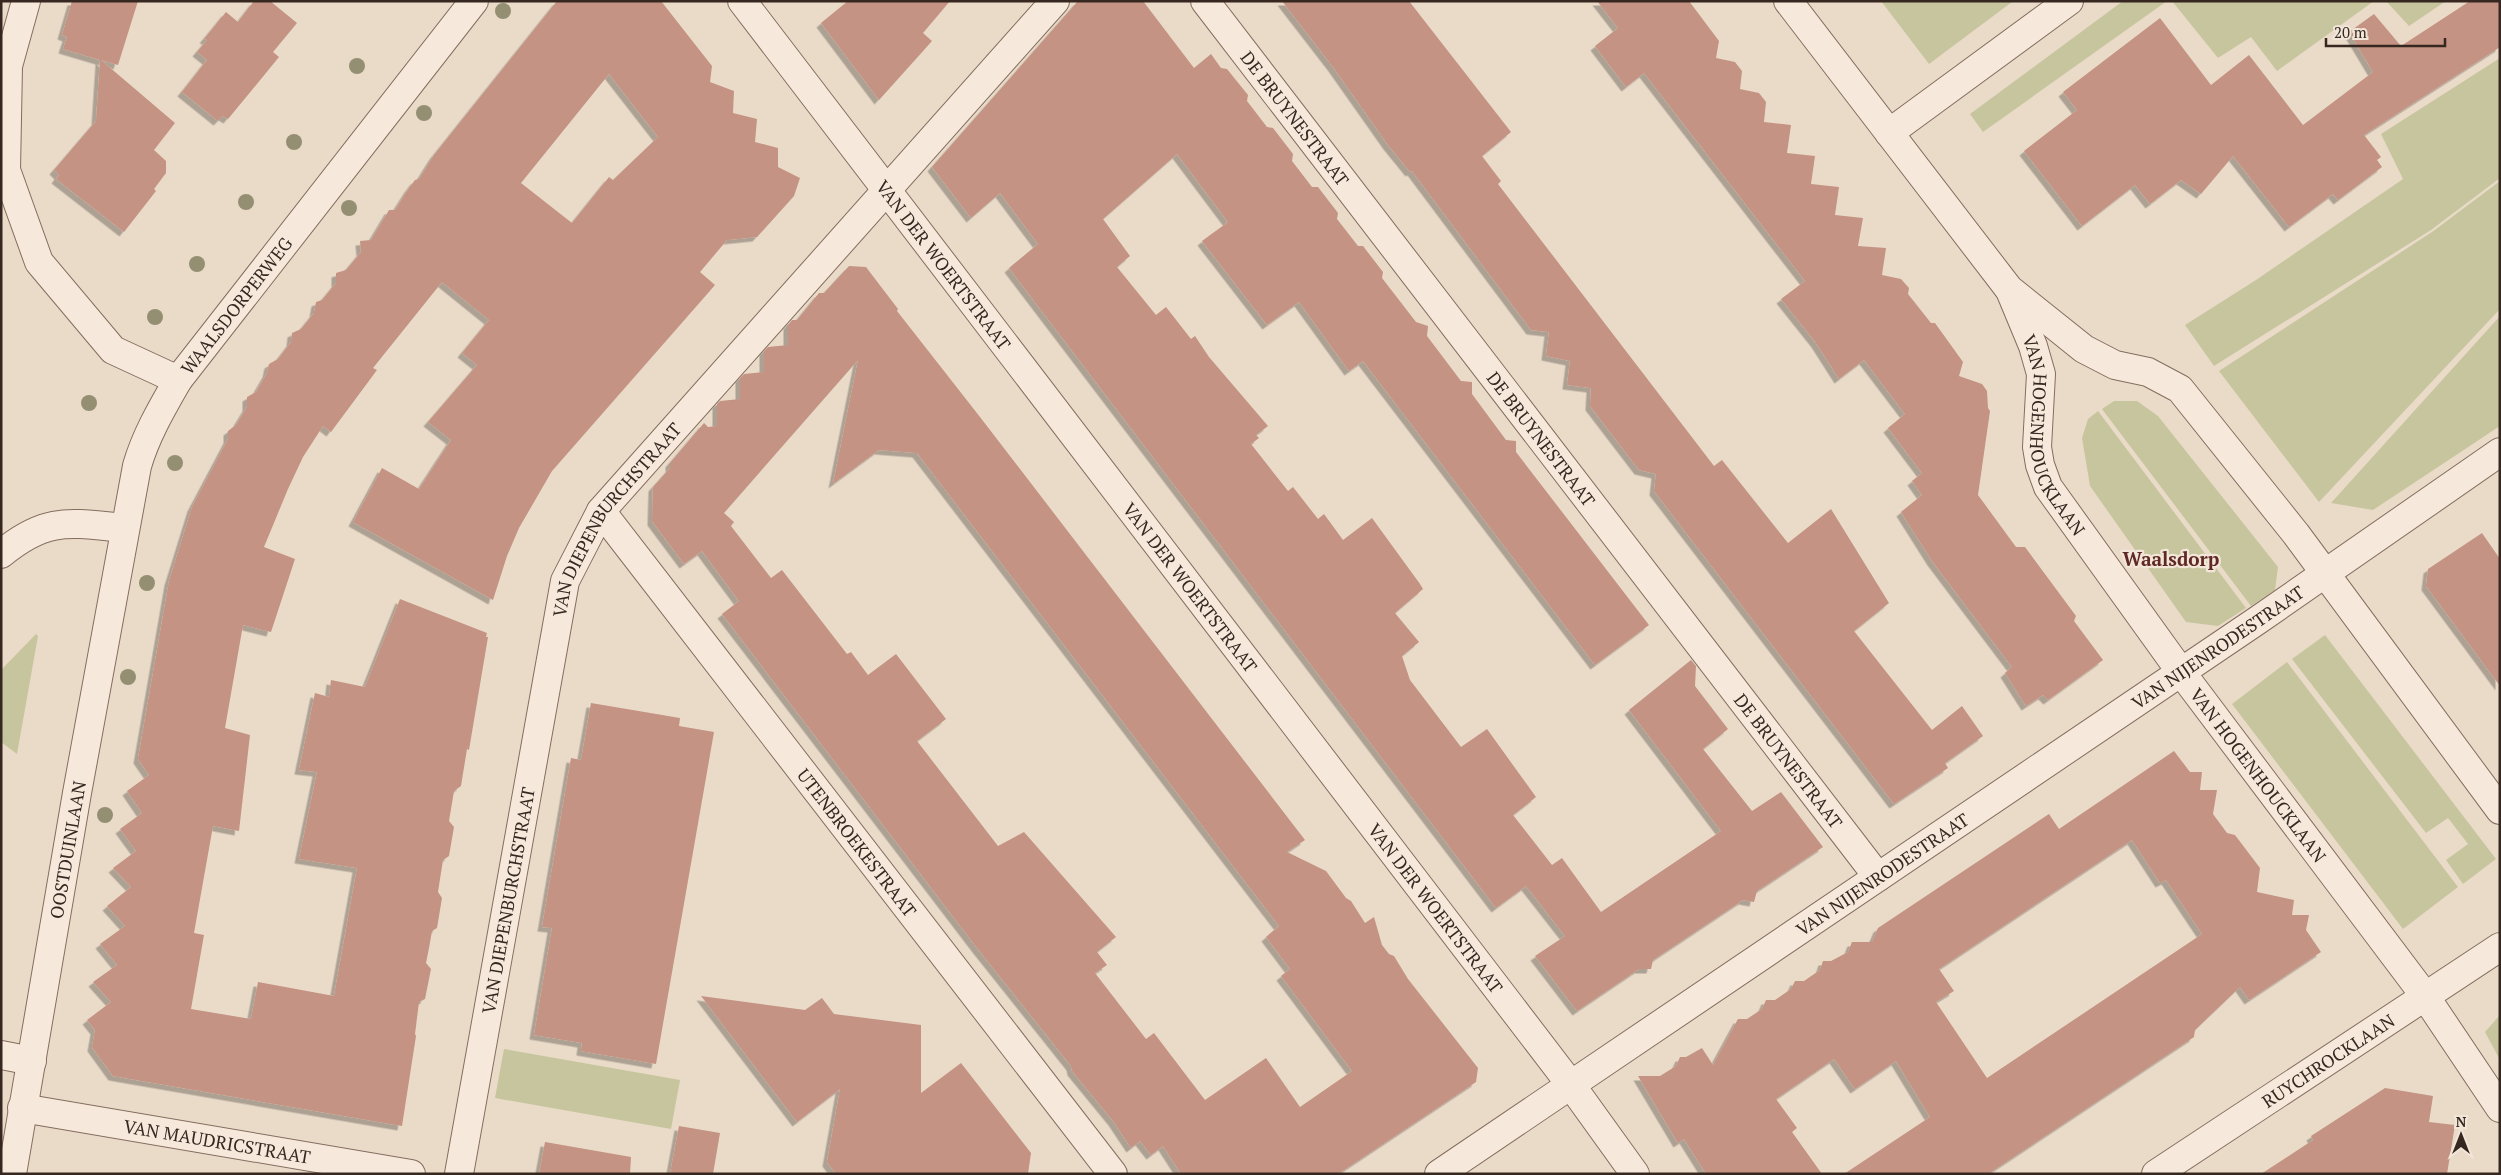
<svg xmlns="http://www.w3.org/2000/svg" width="2501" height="1175" font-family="'PT Serif',serif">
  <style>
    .green { fill: #c7c59e }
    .building { fill: #c49383; fill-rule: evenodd; filter: url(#shadow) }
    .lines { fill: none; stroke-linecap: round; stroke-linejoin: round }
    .minor-casing { stroke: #846d5f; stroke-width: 30 }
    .minor { stroke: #f6e9db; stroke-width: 28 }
    .tree { fill: #948f72 }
    .labels { text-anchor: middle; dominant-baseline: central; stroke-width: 4.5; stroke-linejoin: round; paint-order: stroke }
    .street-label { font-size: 18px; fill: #362821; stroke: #f2e6d8 }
    .neighbourhood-label { font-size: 19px; font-weight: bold; fill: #5f2825; stroke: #f2e6d8 }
  </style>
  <defs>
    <filter id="shadow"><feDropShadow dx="-4.5" dy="4.5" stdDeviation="0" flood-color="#0004"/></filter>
  </defs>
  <rect width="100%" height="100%" fill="#eadbc9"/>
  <path class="green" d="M1881,1H2011L2012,2L1929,64Z
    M2123,1H2167L1983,132L1970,114Z
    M2172,1H2374L2277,71L2251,37L2218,58Z
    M2386,1H2446L2409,26Z
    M2500,58V178L2431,230L2214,366L2185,325L2256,280L2403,179L2381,134Z
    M2500,181V309L2319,502L2219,371L2432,232Z
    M2500,316V426L2373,510L2331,503Z
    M2114,401H2137L2158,416L2278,567L2275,590L2251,606L2102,409Z
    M2098,411L2246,608L2218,626L2186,622L2090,486L2082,438L2088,419Z
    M36,634L38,636L17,754L1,742V670Z
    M2325,635L2496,859L2463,884L2446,860L2468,844L2448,818L2426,833L2292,659Z
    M2287,662L2458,887L2403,929L2232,704Z
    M2500,1015V1060L2485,1032Z
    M504,1049L680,1080L671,1129L495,1098Z"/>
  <path class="building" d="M72,1H138L118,65L101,60L175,123L154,150L166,161V173L154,189L156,191L124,232L56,179L59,175L54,170L96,121L100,60L63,49L67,37L62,35Z
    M254,1H270L297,23L273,52L279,57L228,119L223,116L218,121L182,92L207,60L197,52L207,40L204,39L226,12L238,22Z
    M557,1H661L712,66L710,82L734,91L733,113L757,119L755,142L778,148V167L800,178L794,196L757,237L727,240L700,272L715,285L552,471L519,528L507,556L493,600L353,522L382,468L419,489L451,440L428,422L477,365L462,353L489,320L442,282L373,368L377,370L331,432L323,426L303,457L288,489L264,547L295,559L271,632L243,625L225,728L250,735L239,831L213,826L194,933L204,935L191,1009L251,1019L258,982L334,996L357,868L299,859L317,772L299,770L315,693L329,697L331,680L365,687L400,599L487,633L486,637H488L469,750L467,749L461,786L454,791L449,821L454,827L449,856L443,860L438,892L442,898L437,928L432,931L429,948L426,963L431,969L425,999L419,1002L415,1034L416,1036L402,1126L113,1076L92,1047L95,1030L87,1020L111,1002L93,982L117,965L100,944L125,926L107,906L131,887L113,868L136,851L120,829L142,813L127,791L149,775L138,759L169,581L192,507L228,439V431L236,425L247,407V397L256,392L267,373L269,364L278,359L291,342L292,333L301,329L314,313L316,302L322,300L336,283V273L346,270L361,252L360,241L371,240L389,210H395L409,188L415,180L419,179L434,155ZM609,74L658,137L613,180L609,177L572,223L521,183Z
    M848,1H950L923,33L932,41L879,100L821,23Z
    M1078,1H1143L1194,68L1211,54L1221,68L1227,69L1248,95L1247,101L1267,127L1273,128L1293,154L1292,161L1312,187H1318L1338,213L1337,219L1358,246H1363L1383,272L1382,278L1416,322L1428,326L1427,336L1461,381L1472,382V394L1506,440L1516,441V452L1649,625L1595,665L1363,361L1349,371L1299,302L1267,325L1202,241L1228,222L1177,154L1103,219L1130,256L1117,267L1156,315L1166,307L1191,339L1195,336L1209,357L1268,426L1256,435L1259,438L1251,444L1288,491L1293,487L1318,519L1324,514L1343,540L1372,518L1420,584L1423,589L1395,613L1419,642L1402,656L1410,680L1461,747L1487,729L1536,797L1513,815L1552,865L1562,858L1601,912L1721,831L1629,710L1691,660L1696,666L1695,686L1728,729L1703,749L1752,811L1781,792L1823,847L1757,891L1754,902L1743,900L1653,960L1651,969H1639L1577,1011L1535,956L1565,936L1526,886L1496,908L1009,268L1038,244L1000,193L971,218L932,167Z
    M1282,1H1409L1511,132L1482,156L1501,181L1498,184L1714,466L1722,460L1788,543L1831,509L1889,603L1854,631L1932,730L1962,706L1983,736L1945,763L1948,768L1894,804L1654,491L1656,474L1639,470L1590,406L1591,388L1567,385L1570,361L1546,356L1549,332L1531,330L1412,171L1410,172L1388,145L1333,67Z
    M1597,1H1689L1719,41L1716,58L1735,62L1742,71L1740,89L1759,93L1766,102L1764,122L1791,125L1787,153L1815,156L1811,184L1839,187L1835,215L1863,218L1858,246L1886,248L1882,275L1901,279L1909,288L1908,294L1931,323H1935L1963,362L1959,376L1982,384L1987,391L1988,408L1990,411L1978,495L2016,547H2025L2076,616L2074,621L2103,660L2048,700L2043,695L2026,706L2005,673L2012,667L1932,561L1901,512L1922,495L1912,481L1922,473L1888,428L1905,414L1864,360L1839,379L1816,343L1781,299L1805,281L1644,73L1626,87L1595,46L1618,28Z
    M2470,1H2500V47L2364,135L2381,157L2377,160L2382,167L2338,200L2333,194L2289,227L2233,156L2201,194L2181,180L2150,204L2135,185L2082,226L2024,151L2077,110L2063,92L2160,18L2211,85L2249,55L2303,125L2373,72L2349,32L2374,14L2401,46Z
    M849,266L866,267L898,309L897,311L980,417L1305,840L1287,852L1326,871L1346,898L1351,901L1365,923L1374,917L1382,945L1389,954L1394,956L1408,979L1478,1068L1476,1082L1338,1174H1181L1163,1146L1151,1155L1140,1141L1131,1148L1113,1121L1072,1071L1071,1066L977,948L722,614L739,601L702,551L684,564L652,521L653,487L670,468V463L704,423L708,427L717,426V404L720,401L740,399V378L744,374L764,372V351L768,347L788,345V325L792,320H797L819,293H824ZM858,360L833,484L879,450L917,453L1279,926L1266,937L1290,969L1281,976L1352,1071L1300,1107L1266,1058L1205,1100L1154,1033L1146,1039L1095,973L1107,965L1097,952L1116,937L1024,832L998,846L917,741L946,719L896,654L868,675L851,652L847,654L782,570L771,578L731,526L734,522L724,513Z
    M2482,533L2500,559V686L2426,586L2428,569Z
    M591,703L680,718L679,726L714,732L656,1064L581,1051L582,1043L534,1035L552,928L542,927L571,758L581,760Z
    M2174,751L2190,772H2202L2200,790H2217L2213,814L2227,833L2235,835L2260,868L2257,892L2294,900L2292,915H2309L2306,930L2321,952L2249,1000L2240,987L2195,1030L2194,1037L1988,1174H1844L1930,1117L1896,1061L1855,1089L1834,1059L1776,1099L1797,1128L1792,1132L1822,1174H1706L1684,1139L1678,1143L1638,1076H1660L1676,1066L1680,1057H1686L1702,1048L1713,1065L1738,1019H1747L1762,1009L1766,1000H1775L1791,989L1795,981H1804L1820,970L1823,961H1831L1848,952L1852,942H1872L1878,928L2049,814L2059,829ZM2132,840L2160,883L2166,880L2202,934L1987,1078L1936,1002L1954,991L1939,969Z
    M701,996L805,1010L822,998L834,1014L921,1025V1093L961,1063L1031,1153L1028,1174H836L827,1162L840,1089L797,1122Z
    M2385,1088L2433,1096L2429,1122L2455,1125L2447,1174H2261L2313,1140L2311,1136Z
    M679,1126L720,1133L713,1174H670Z
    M545,1142L631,1157L630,1174H539Z"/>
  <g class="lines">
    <defs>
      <g id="minor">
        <path d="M26,1L8,66L6,170L39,262L113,350L178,380"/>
        <path id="s1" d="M742,1L1571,1085L1635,1174"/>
        <path id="s2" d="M1205,1L1878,877"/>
        <path d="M1788,1L2009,289L2084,349L2115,365L2148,372L2180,389L2296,534L2500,810"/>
        <path d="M1889,133L2069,1"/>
        <path id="s3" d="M2011,293L2033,346L2041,374L2037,447L2040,465L2048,487L2181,672L2425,996L2500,1108"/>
        <path id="s4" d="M601,511L1113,1174"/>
        <path d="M1,554C47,516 70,523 125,528"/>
        <path d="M1,1055L32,1061"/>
        <path id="s5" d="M22,1108L411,1174"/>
        <path id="s6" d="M12,1174L77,793L137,466C146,435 162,408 178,380L474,1"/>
        <path id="s7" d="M459,1174L565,581L601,511L1055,1"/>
        <path id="s8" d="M1439,1174L2258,620L2500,452"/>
        <path id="s9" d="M2156,1174L2500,947"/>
      </g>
    </defs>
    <use href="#minor" class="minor-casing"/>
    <use href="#minor" class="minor"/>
  </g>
  <g class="tree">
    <circle cx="503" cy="11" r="8"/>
    <circle cx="357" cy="66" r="8"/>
    <circle cx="424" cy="113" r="8"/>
    <circle cx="294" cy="142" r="8"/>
    <circle cx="246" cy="202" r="8"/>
    <circle cx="349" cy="208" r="8"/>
    <circle cx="197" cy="264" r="8"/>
    <circle cx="155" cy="317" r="8"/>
    <circle cx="89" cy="403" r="8"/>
    <circle cx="175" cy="463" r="8"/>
    <circle cx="147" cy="583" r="8"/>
    <circle cx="128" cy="677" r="8"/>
    <circle cx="105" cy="815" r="8"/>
  </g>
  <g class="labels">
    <g class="street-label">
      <text stroke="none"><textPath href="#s2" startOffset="148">DE BRUYNESTRAAT</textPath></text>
      <text stroke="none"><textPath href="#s1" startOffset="332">VAN DER WOERTSTRAAT</textPath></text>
      <text stroke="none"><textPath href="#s6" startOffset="909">WAALSDORPERWEG</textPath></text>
      <text stroke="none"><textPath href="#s3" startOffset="152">VAN HOGENHOUCKLAAN</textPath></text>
      <text stroke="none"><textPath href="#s2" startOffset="552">DE BRUYNESTRAAT</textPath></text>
      <text stroke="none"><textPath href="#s7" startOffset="681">VAN DIEPENBURCHSTRAAT</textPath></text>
      <text stroke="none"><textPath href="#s1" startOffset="738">VAN DER WOERTSTRAAT</textPath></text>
      <text stroke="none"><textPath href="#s8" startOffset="940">VAN NIJENRODESTRAAT</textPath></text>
      <text stroke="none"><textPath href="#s2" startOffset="958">DE BRUYNESTRAAT</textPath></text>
      <text stroke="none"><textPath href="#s3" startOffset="558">VAN HOGENHOUCKLAAN</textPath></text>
      <text stroke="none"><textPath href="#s4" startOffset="419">UTENBROEKESTRAAT</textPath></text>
      <text stroke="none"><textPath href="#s6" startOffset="329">OOSTDUINLAAN</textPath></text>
      <text stroke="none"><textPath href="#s8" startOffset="535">VAN NIJENRODESTRAAT</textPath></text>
      <text stroke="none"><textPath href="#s7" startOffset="278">VAN DIEPENBURCHSTRAAT</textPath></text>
      <text stroke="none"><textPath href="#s1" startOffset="1142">VAN DER WOERTSTRAAT</textPath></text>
      <text stroke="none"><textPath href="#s9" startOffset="206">RUYCHROCKLAAN</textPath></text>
      <text stroke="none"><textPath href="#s5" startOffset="198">VAN MAUDRICSTRAAT</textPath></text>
    </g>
    <g class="neighbourhood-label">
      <text x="2171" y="558">Waalsdorp</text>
    </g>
  </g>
  <rect width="2501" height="1175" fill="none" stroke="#362821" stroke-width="5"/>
  <g transform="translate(2461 1135)" stroke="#f2e6d8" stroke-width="4" paint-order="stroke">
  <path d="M0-4L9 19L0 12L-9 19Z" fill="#362821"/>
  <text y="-8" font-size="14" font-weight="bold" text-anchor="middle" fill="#362821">N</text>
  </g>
  <path d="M2326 38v8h119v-8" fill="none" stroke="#362821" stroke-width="2.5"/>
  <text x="2334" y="38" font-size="15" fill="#362821" stroke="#f2e6d8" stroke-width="4" paint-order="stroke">20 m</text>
</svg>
